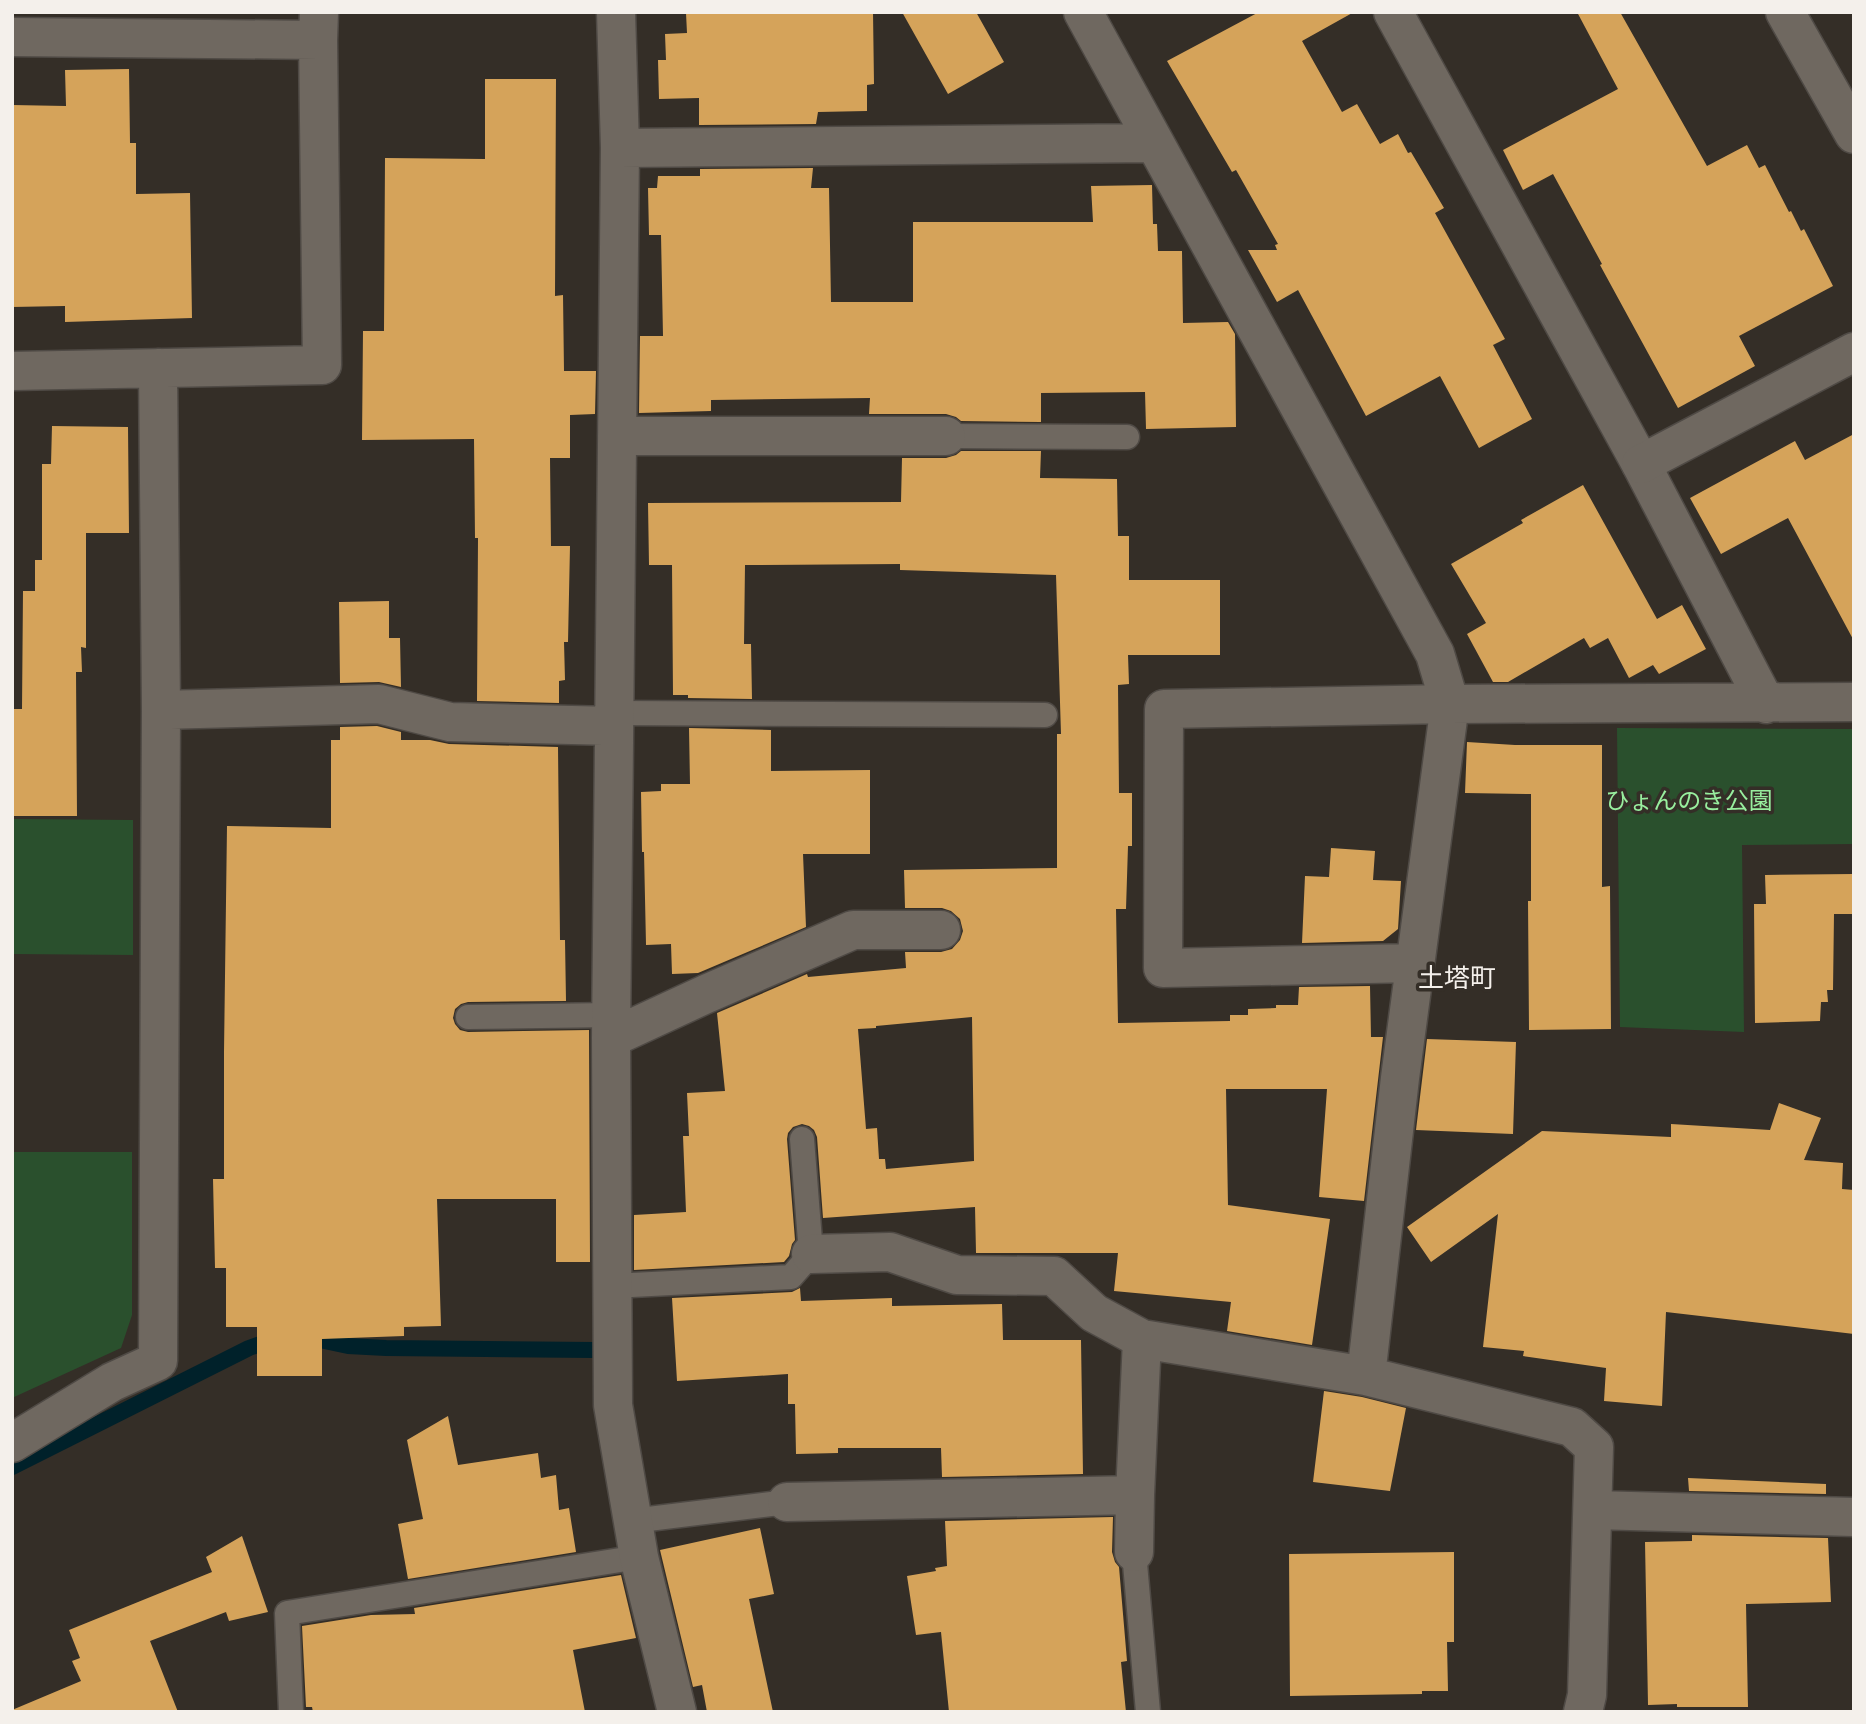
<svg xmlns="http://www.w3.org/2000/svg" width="1866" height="1724" font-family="Signika,'Noto Sans JP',sans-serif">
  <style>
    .green { fill: #2a502d }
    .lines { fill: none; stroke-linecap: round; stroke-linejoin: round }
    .stream { stroke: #00212a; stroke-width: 16 }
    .building { fill: #d5a35a; fill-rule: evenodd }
    .service-casing { stroke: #4f4a45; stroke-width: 27 }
    .minor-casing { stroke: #4f4a45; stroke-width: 41 }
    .tertiary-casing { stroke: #4f4a45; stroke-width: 41 }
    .service { stroke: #6f6860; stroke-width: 24 }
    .minor { stroke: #6f6860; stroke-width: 38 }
    .tertiary { stroke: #6f6860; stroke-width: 38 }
    .labels { text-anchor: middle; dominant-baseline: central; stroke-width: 7; stroke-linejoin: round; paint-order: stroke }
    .park-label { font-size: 24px; fill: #98ee9e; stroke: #342e27 }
    .neighbourhood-label { font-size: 26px; fill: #f4f0eb; stroke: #342e27 }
  </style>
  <rect width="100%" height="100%" fill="#342e27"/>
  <path class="green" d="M1617,728L1854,729V844L1742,845L1744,1032L1620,1027Z
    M12,819L133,820V955L12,954Z
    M12,1152H132V1315L121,1348L12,1398Z"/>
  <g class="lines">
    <path class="stream" d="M301,1336L348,1346L386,1348L595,1350
      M12,1467L249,1348L275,1339"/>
  </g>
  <path class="building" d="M873,12L874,84L867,85V111L818,112L816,124L699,125V98L659,99L658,60H666L665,34L687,33L686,13Z
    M902,12H976L1004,62L948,94Z
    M1259,12H1354L1302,41L1342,112L1357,104L1380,144L1398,134L1408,153L1411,152L1444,208L1435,213L1505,339L1493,345L1532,419L1479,448L1440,376L1366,416L1298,290L1277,302L1248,250H1277L1275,245L1278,244L1236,170L1232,172L1167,61Z
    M1577,12H1620L1707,166L1747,145L1759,168L1765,165L1789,212L1791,211L1801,231L1804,229L1833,286L1739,336L1755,366L1678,408L1600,265L1602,264L1553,174L1523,190L1503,150L1618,89Z
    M129,69L130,143H136V194L190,193L192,318L65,322V306L12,307V105L66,106L65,70Z
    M485,79H556L555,296L563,295L564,371H596L595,414L570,415V458H550L551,546H570L568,642H564L565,680L559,681V703L477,701L478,538H475L474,439L362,440L363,331H384L385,158L485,159Z
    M813,168L811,188H829L831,302H913V222H1093L1091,186L1152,185L1153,224H1157L1158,251H1182L1183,323L1228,322L1235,334L1236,427L1146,429L1145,392L1041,393V422L961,421L956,417L946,414H869L870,398L711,400V411L639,413L640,336H663L661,235H649L648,188H657L658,176H700V169Z
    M52,426L128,427L129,533H86V648L81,647L82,672H76L77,816H12V709H22L23,591H35V560H42V464H51Z
    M1854,434V641L1788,518L1721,554L1690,498L1795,441L1805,460Z
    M961,451H1041L1040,478L1117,479L1118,536H1129V580H1220V655H1128L1129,684L1118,685L1119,793H1132V846H1128L1126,909H1116L1118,1023L1230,1021V1015H1248V1009L1276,1008V1005H1298L1299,987L1370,986L1371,1037H1383L1364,1201L1319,1197L1327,1089H1226L1228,1205L1330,1219L1312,1345L1227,1331L1231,1302L1114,1291L1118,1253H976L975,1207L823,1218L817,1137L814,1130L809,1126L802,1124L793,1127L788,1133L787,1139L795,1240L792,1244L789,1256L784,1262L634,1270V1215L686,1212L683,1136H689L687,1093L725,1091L717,1013L807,974L808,977L906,968L905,952H941L952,949L960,940L963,931L960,919L951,911L942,908H905L904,870L1057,868V734H1061L1056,575L900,570V564L745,565L744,644H751L752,699L688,698V695H673L672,565H649L648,503L901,502L902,458H946L956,455ZM972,1017L974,1161L886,1169L885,1159H879L877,1128L866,1129L858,1029L876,1028V1026Z
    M1583,485L1657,619L1682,605L1706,649L1659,674L1653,665L1629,678L1608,638L1590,648L1584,638L1508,682H1493L1467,634L1486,623L1451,564L1523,523L1521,520Z
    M389,601V638H400L401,687L379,682L340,683L339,602Z
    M377,726L401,732V740H430L449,744L558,747L560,940H565L566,1001L468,1002L461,1004L455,1009L453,1018L455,1024L460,1030L468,1032L589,1030L590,1262H556V1199H437L441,1326L404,1327V1336L322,1339V1376H257V1327H226V1268H215L213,1179H224V1052L227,826L331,828V740H340V727Z
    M689,728L771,730V771L870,770V854H803L806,927L698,973L672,974L671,944L646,945L644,852H642L641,792L661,791V784H690Z
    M1467,742L1515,745H1602V887L1610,886L1611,1029L1529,1030L1528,901H1531V794L1465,793Z
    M1331,848L1375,851L1373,880L1401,881L1398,929L1383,941L1302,943L1305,876L1329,877Z
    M1854,874V914H1834L1833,990H1827L1828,1002H1821L1820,1021L1755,1023L1754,904H1766L1765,875Z
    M1427,1039L1516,1042L1513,1134L1416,1130Z
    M1779,1103L1821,1118L1804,1160L1843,1163L1842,1189L1854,1190V1334L1666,1312L1662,1406L1604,1401L1606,1368L1523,1356L1524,1351L1483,1347L1498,1214L1431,1262L1407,1227L1542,1131L1671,1137V1124L1770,1130Z
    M800,1288L801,1301L892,1298V1306L1002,1304L1003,1340H1081L1083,1474L942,1477L941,1448H838V1453L796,1454L795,1404H788V1374L677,1381L672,1298L792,1292Z
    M1324,1391L1362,1397L1406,1408L1390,1491L1313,1482Z
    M448,1416L458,1465L538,1453L541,1478L556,1475L559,1510L569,1508L576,1552L408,1579L398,1524L423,1519L407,1440Z
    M1688,1478L1826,1484V1494L1689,1491Z
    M1113,1517L1112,1552L1115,1562L1119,1567L1127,1661L1121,1662L1126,1712H949L941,1632L916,1635L907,1576L936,1571L935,1568L947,1566L945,1521Z
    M760,1528L774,1594L749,1599L773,1712H707L702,1685L693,1687L660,1550Z
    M1692,1535L1828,1538L1831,1602L1746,1604L1748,1707H1677V1704L1648,1705L1645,1542L1692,1541Z
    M242,1536L268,1612L229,1621L226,1612L150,1641L178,1712H12V1710L81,1681L72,1661L80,1658L69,1630L212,1572L206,1557Z
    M1454,1552V1642H1447L1448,1691H1422V1694L1290,1696L1289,1554Z
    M621,1575L636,1638L573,1650L585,1712H313L312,1707H306L302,1626L371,1615L415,1614L414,1608Z"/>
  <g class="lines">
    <defs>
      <path id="service" d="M946,436L1127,437
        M614,713L1045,715
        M468,1017L611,1015
        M612,1286L791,1277L811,1254L802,1139
        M632,1521L787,1502
        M1134,1552L1148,1712
        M291,1712L287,1613L639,1557"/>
      <path id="minor" d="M616,12L620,148L611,1038L613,1405L639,1557L677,1712
        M1083,12L1435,654L1450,704L1854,702
        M1393,12L1641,464L1766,704
        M12,37L318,40
        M620,148L1154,143
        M12,371L322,365L318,40L319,12
        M617,436H946
        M161,710L379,704L450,722L614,726
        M611,1038L706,994L853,930H941
        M811,1254L890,1252L957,1275L1054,1276L1094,1313L1142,1339
        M1366,1376L1400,1078L1450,704L1164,709L1163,968L1415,963
        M12,1443L112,1382L158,1361L161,710L158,368
        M787,1502L1135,1495
        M1593,1510L1854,1517
        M1134,1552L1135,1495L1142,1339L1366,1376L1572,1427L1594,1447L1587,1695L1583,1712"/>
      <path id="tertiary" d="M1785,12L1854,134
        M1641,464L1854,352"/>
    </defs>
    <use href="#service" class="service-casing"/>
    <use href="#minor" class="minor-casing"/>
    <use href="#tertiary" class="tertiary-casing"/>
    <use href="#service" class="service"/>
    <use href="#minor" class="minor"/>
    <use href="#tertiary" class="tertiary"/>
  </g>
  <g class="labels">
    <g class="park-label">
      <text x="1689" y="801">ひょんのき公園</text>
    </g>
    <g class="neighbourhood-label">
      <text x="1457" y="979">土塔町</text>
    </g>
  </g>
  <rect width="1866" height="1724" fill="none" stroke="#f4f0eb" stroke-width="28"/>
</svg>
